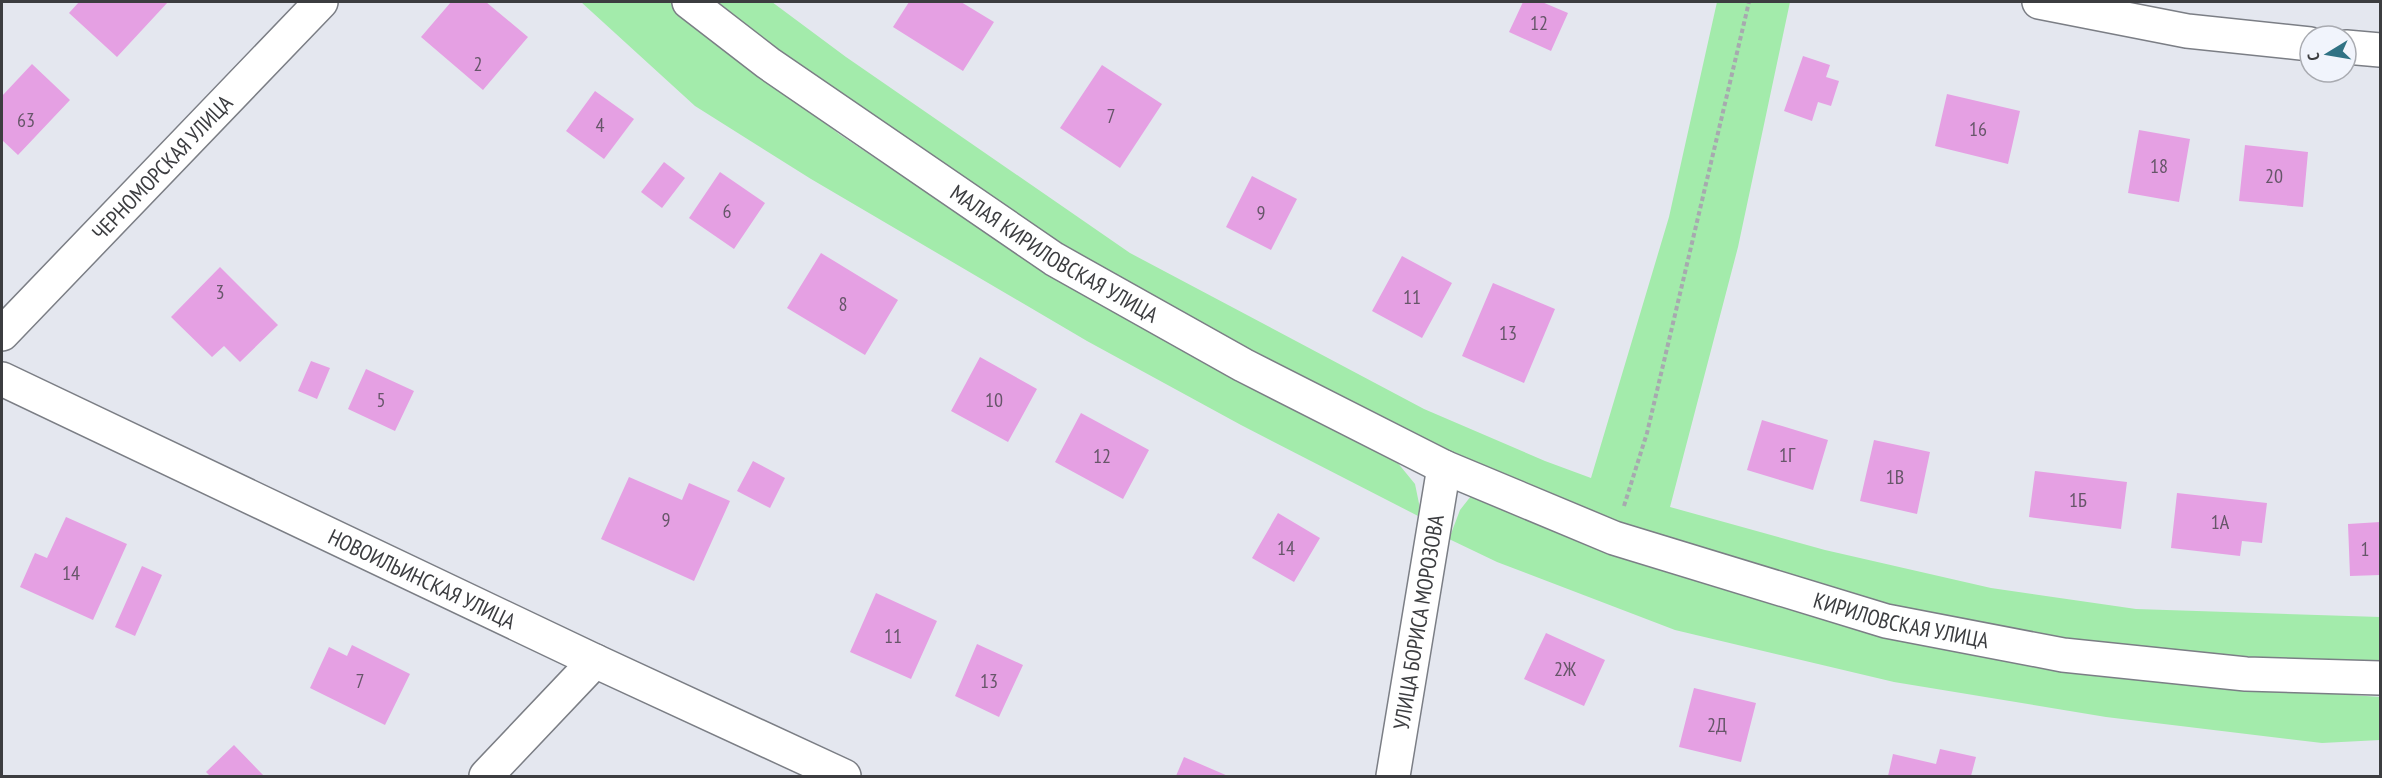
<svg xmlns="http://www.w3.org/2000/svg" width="2382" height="778" font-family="'PT Sans Narrow',sans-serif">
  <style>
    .green { fill: #a3ebab }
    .building { fill: #e5a0e3 }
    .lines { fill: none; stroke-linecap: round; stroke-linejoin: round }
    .street-casing { stroke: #7b7e85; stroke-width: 36 }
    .path { stroke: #a7a9af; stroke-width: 4; stroke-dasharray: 4.5 3; stroke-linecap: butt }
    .street { stroke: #fff; stroke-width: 33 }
    .labels { text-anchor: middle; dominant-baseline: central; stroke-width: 4.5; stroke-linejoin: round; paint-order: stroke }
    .number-label { font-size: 20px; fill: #665669 }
    .street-label { font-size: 22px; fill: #3c3d40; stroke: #f1f4fc }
  </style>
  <rect width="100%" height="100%" fill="#e4e7ef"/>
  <path class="green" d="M581,2H670L839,134L1024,257L1219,371L1397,462L1415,484L1422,518L1241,425L1087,341L811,179L695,106Z
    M715,2H772L846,57L1130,253L1424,409L1545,461L1591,478L1669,217L1717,2H1790L1738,247L1670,507L1825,550L1991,588L2136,609L2380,617V667L2251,657L2043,636L1856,598L1655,537L1433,449L1047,238L831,88Z
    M1471,496L1630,558L1802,613L2002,659L2256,688L2380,697V740L2322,743L2106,717L1894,682L1675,630L1497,562L1449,539L1460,510Z"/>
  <path class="building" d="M79,2H168L117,57L69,13Z
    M451,2H486L528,37L483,90L421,37Z
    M909,2H961L994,22L963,71L893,27Z
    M1523,2H1542L1568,13L1551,51L1509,32Z
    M1803,56L1830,65L1826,77L1839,81L1831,106L1818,102L1812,121L1784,111Z
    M32,64L70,100L18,155L2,140V96Z
    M1102,65L1162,104L1120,168L1060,128Z
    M595,91L634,119L604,159L566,131Z
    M1947,94L2020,111L2008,164L1935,146Z
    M2139,130L2190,139L2179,202L2128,193Z
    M2245,145L2308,152L2303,207L2239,201Z
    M664,162L685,178L662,208L641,192Z
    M720,172L765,203L734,249L689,218Z
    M1252,176L1297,199L1271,250L1226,227Z
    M821,253L898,300L865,355L787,308Z
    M1402,256L1452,283L1422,338L1372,311Z
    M220,267L278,325L240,362L224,346L212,357L171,317Z
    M1493,283L1555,309L1524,383L1462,356Z
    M980,357L1037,389L1008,442L951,411Z
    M311,361L330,368L317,399L298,391Z
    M366,369L414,391L395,431L348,409Z
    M1081,413L1149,450L1123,499L1055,462Z
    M1762,420L1828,440L1813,490L1747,470Z
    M1874,440L1930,452L1917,514L1860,501Z
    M753,461L785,478L770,508L737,491Z
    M2035,471L2127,482L2121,529L2029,517Z
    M629,477L682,500L689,483L730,501L694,581L601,539Z
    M2177,493L2267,503L2262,543L2242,541L2240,556L2171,548Z
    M1278,513L1320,538L1294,582L1252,558Z
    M66,517L127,544L93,620L20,587L35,553L47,558Z
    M2380,522V575L2350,576L2348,524Z
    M142,566L162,575L135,636L115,627Z
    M876,593L937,621L911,679L850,652Z
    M1546,633L1605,660L1584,706L1524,679Z
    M977,644L1023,665L999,717L955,696Z
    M352,645L410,674L385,725L310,688L329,647L347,656Z
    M1694,688L1756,703L1741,762L1679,747Z
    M234,745L264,776H210L206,772Z
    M1940,749L1976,757L1971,776H1888L1893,754L1936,764Z
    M1184,757L1228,776H1176Z"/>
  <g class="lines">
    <defs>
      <g id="street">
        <path id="s1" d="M689,2L768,63L1054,259L1243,365L1444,467L1614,538L1886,621L2063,655L2246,674L2380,678"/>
        <path d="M2039,2L2187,31L2310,44"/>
        <path d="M2346,47L2380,50"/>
        <path id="s2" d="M2,334L321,2"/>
        <path id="s3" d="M2,379L595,661L844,776"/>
        <path d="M486,776L595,661"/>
        <path id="s4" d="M1393,776L1444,467"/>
      </g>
    </defs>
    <use href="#street" class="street-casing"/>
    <path class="path" d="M1624,506L1647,433L1749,2"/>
    <use href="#street" class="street"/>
  </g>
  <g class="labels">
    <g class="number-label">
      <text x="1539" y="23">12</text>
      <text x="478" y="64">2</text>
      <text x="1111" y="116">7</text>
      <text x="26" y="120">63</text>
      <text x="600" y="125">4</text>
      <text x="1978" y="129">16</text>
      <text x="2159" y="166">18</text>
      <text x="2274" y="176">20</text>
      <text x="727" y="211">6</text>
      <text x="1261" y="213">9</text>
      <text x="220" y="292">3</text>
      <text x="1412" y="297">11</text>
      <text x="843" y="304">8</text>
      <text x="1508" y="333">13</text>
      <text x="381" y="400">5</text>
      <text x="994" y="400">10</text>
      <text x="1787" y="455">1Г</text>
      <text x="1102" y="456">12</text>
      <text x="1895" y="477">1В</text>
      <text x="2078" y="500">1Б</text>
      <text x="666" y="520">9</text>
      <text x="2220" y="522">1А</text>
      <text x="1286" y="548">14</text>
      <text x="2365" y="549">1</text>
      <text x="71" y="573">14</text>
      <text x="893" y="636">11</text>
      <text x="1565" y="669">2Ж</text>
      <text x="360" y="681">7</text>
      <text x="989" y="681">13</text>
      <text x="1717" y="725">2Д</text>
    </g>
    <g class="street-label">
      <text stroke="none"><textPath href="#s2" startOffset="231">ЧЕРНОМОРСКАЯ УЛИЦА</textPath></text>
      <text stroke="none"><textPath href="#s1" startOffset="444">МАЛАЯ КИРИЛОВСКАЯ УЛИЦА</textPath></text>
      <text stroke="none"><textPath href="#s3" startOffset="465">НОВОИЛЬИНСКАЯ УЛИЦА</textPath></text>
      <text stroke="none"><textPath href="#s1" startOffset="1372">КИРИЛОВСКАЯ УЛИЦА</textPath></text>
      <text stroke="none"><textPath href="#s4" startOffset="156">УЛИЦА БОРИСА МОРОЗОВА</textPath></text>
    </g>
  </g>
  <rect width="2382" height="778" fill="none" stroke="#3c3d40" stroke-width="6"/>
  <g transform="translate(2328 54) rotate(259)"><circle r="28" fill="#f1f4fc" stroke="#a9abb1" stroke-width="1.5"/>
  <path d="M0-4.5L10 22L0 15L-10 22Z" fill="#307284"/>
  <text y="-9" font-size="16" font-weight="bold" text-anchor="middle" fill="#3c3d40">С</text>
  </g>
</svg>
